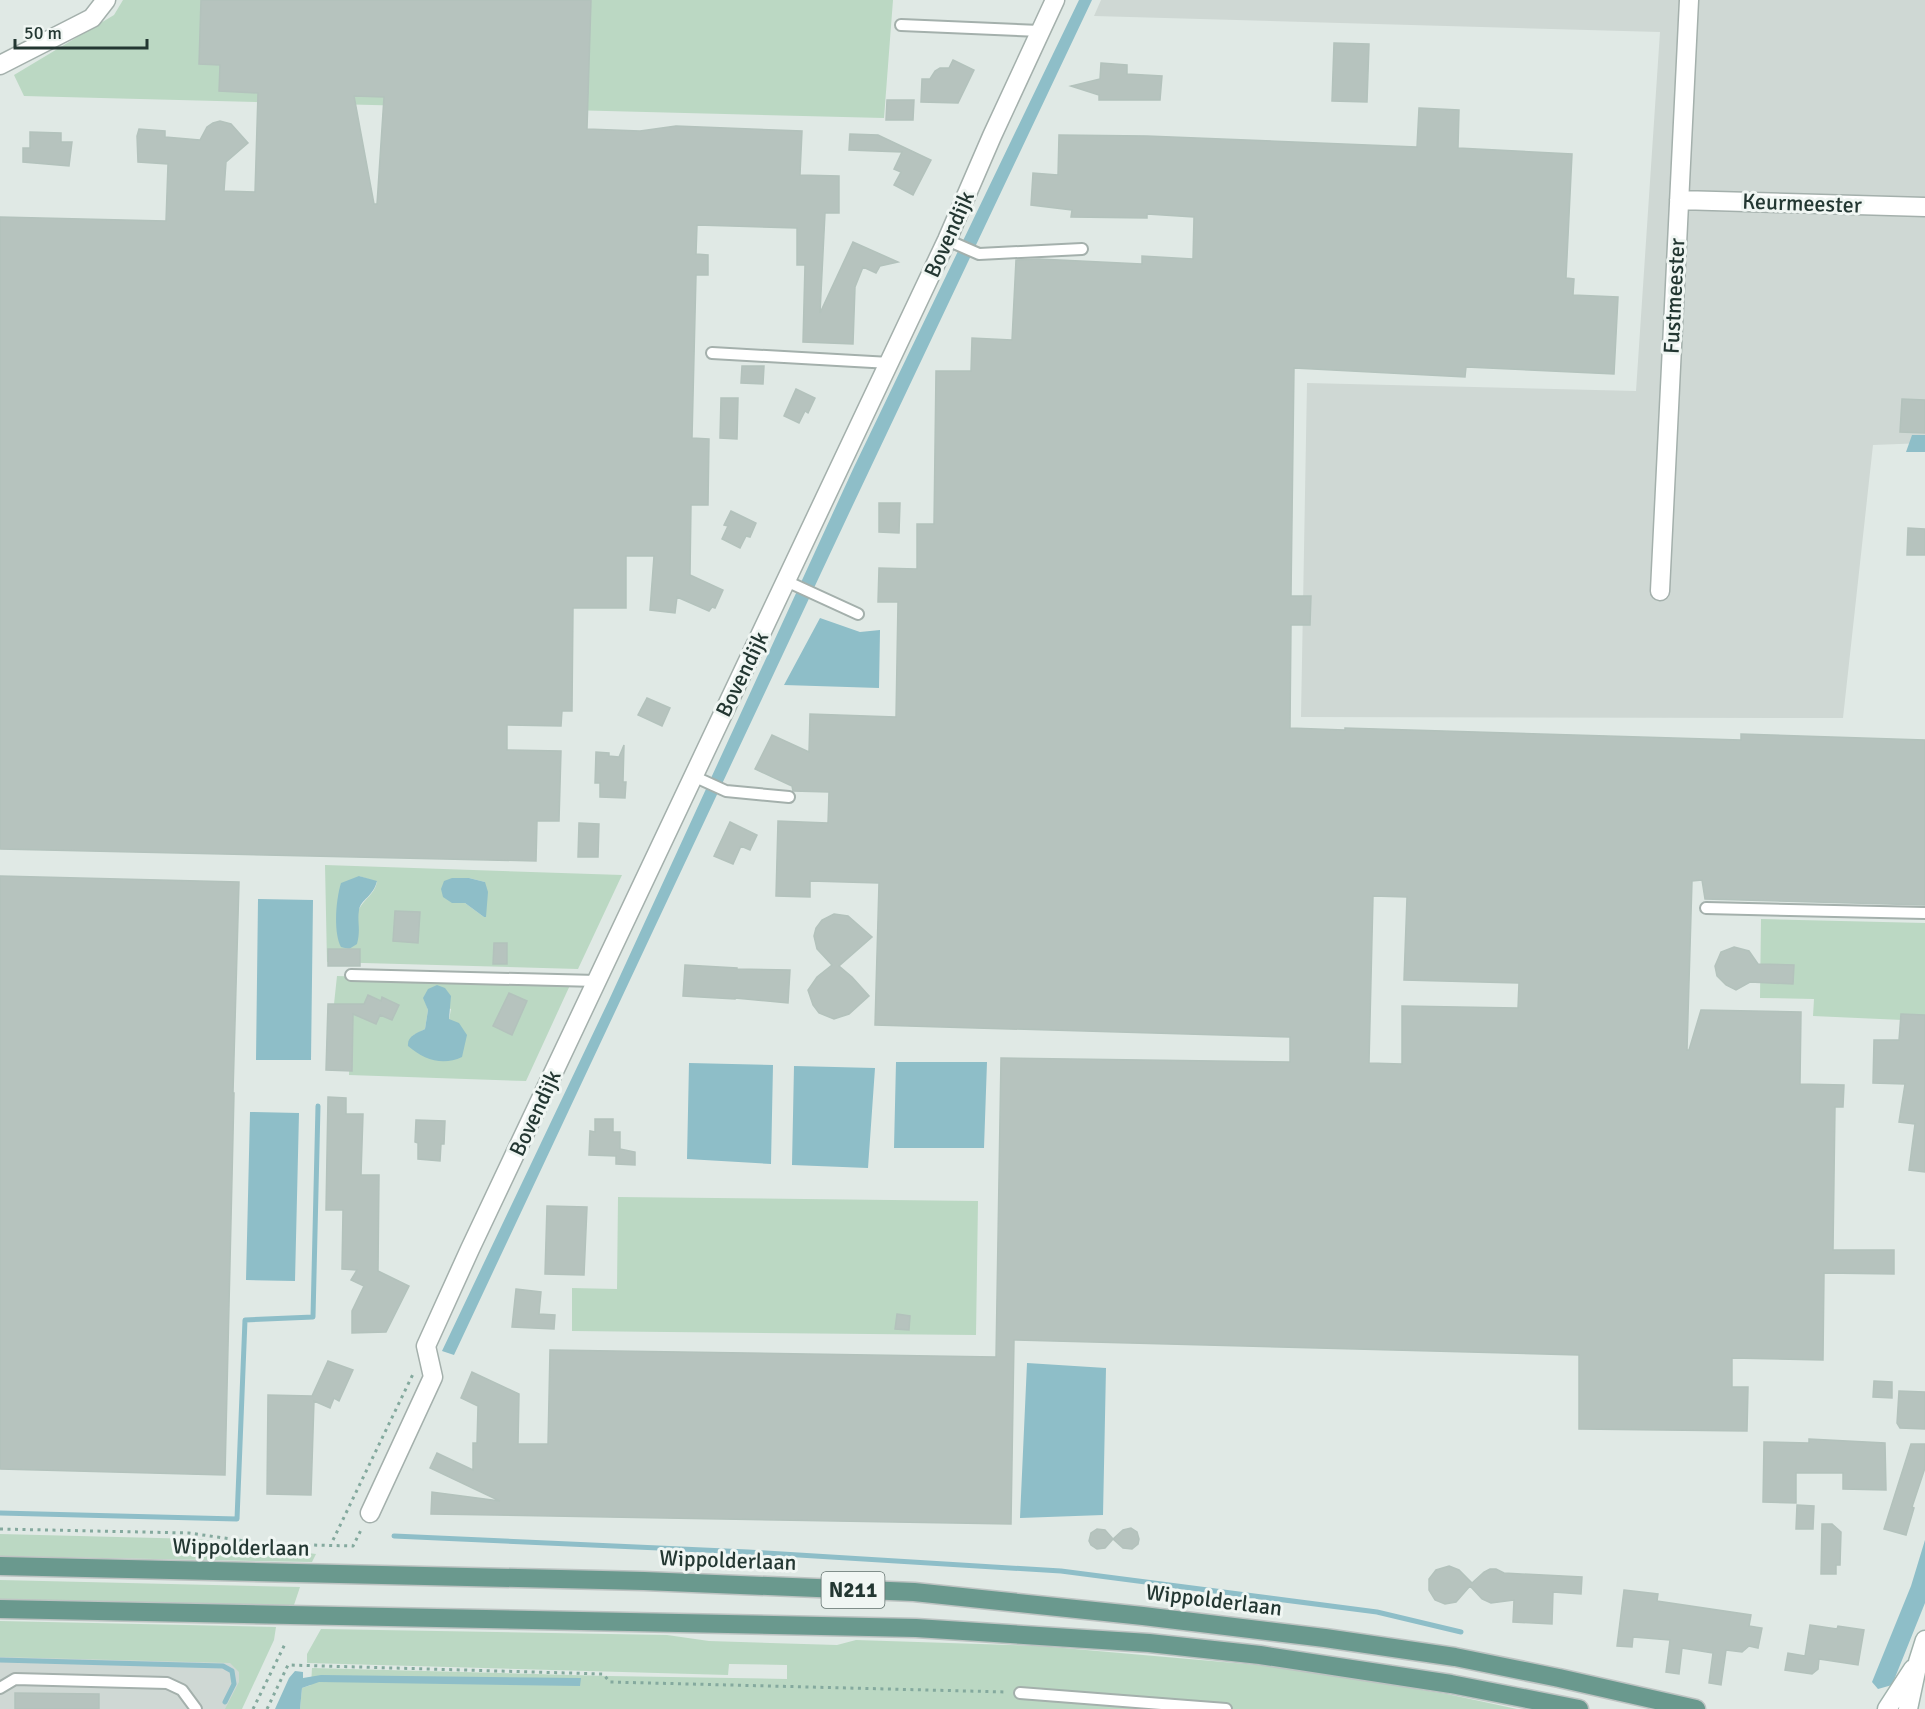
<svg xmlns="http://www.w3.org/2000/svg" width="1925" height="1709" font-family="Signika,sans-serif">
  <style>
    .built { fill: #cfd8d4 }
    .green { fill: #bbd8c3; fill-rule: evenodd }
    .water { fill: #8ebec8 }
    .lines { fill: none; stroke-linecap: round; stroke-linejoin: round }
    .stream { stroke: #8ebec8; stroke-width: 5 }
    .building { fill: #b6c3be; stroke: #b3c2bc; stroke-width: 1.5; fill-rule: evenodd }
    .lane-casing { stroke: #a4b0ac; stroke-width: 14 }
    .street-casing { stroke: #a4b0ac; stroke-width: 21 }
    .secondary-casing { stroke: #a1b3ad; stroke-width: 21 }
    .primary-casing { stroke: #bdc3c2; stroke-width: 21 }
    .path { stroke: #84a99e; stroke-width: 3; stroke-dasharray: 3 4.5; stroke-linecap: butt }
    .lane { stroke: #fff; stroke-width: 10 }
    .street { stroke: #fff; stroke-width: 18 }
    .secondary { stroke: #fff; stroke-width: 18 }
    .primary { stroke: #6a998e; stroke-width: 18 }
    .labels { text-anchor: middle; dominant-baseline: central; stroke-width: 6; stroke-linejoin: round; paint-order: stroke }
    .shield { fill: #f0f6f3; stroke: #60706c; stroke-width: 1.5 }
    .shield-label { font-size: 21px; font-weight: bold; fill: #233732 }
    .street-label { font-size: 22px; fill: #233732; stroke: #f0f6f3 }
  </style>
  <rect width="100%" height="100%" fill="#e0e9e5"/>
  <path class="built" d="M1101,0H1925V443L1873,445L1843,718L1301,717L1307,383L1636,391L1660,32L1094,16Z
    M0,1638L267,1646L234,1709H0Z"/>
  <path class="green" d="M123,0H893L884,118L24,96L14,75L114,15Z
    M325,865L622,875L578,969L327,962ZM359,876L377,882C374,895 365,898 359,909ZM469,878L485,882L484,917L465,903Z
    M1761,919L1925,923V1021L1813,1016L1814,999L1760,998Z
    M337,976L571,983L526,1081L349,1075L352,1013L334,1004ZM425,1001L451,1009L449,1020L412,1036L425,1029L428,1010Z
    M618,1197L978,1201L976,1335L572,1331V1288L617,1289Z
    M0,1534L197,1539L316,1554L312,1562L0,1556Z
    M0,1580L300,1587L293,1608L0,1600Z
    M0,1621L276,1627L274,1640L242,1709H225L239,1682V1672L230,1663L0,1657Z
    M321,1629L667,1635L709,1641L837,1645L856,1640L1040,1646L1282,1667L1447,1694L1517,1709H300L302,1688L311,1685L312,1668L608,1676L787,1679V1665L729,1664L728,1675L307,1663V1654Z"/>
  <path class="water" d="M1079,0H1092L851,509L454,1355L442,1351L609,1000L854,467Z
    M1912,435H1925V452H1906Z
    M820,618L860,632L880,630L879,688L784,685Z
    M359,876L377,881C373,897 361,899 359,910C357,922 361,929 357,944L349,949L341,947C333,932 336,899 341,883Z
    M452,878H469L485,882L488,892L486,917H484L465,903H452L443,897L441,889L444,881Z
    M258,899L313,900L311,1060H256Z
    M437,985L445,988L451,996L449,1019L459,1023L467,1035L462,1057C443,1066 424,1060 408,1046C407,1036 417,1033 425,1029L428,1010L423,998L428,989Z
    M896,1062H987L984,1148H894Z
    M689,1063L773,1065L771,1164L687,1159Z
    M794,1066L875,1068L868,1168L792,1165Z
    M250,1112L299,1113L295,1281L246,1280Z
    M1027,1363L1106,1368L1103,1515L1020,1518Z
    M1925,1540V1603L1892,1685L1878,1689L1872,1682L1911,1586Z
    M295,1671L303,1672V1678L321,1675L581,1678L580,1686L319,1682L302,1688L300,1709H275L289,1678Z"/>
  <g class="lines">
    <path class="stream" d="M0,1513L237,1519L245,1320L313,1317L318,1106
      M394,1536L748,1552L1061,1571L1377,1612L1461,1632
      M0,1660L223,1666L232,1671L234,1684L225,1702"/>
  </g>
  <path class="building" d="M201,0H591L587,129L640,131L676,126L802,131L800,175L839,176V213H825L820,313L853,242L898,262L880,266L876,273L863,267L855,287L853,344L803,342L805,265H797V228L697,225L696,254L708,255V275H696L692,438L709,439L708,505H691L690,575L723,590L715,608L712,607L709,611L677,597L675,613L650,610L654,556H626V608H573L572,711H562L561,726L507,725V750L561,751L559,821H537L536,861L0,849V217L166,221L168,164L138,162L137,136L139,129L165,131V137L200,140L207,127L213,123L220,121L231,124L248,143L226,162L224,191L255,192L258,93L219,91L220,65L199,64ZM354,96L384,97L377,204H374Z
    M1334,43L1369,44L1367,102L1332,101Z
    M953,60L974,70L958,103L921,102L922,79H930L935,71L940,68H949Z
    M1101,63L1127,65V74L1162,76L1160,100H1099V95L1071,86L1100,79Z
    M887,100H914L913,120H886Z
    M1419,108L1459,110L1458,148L1572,154L1566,278L1574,279L1573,295L1618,297L1614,374L1466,367L1465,377L1294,368L1291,596H1311L1310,625H1291L1290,728L1345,730V728L1741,740V734L1925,740V905L1705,899L1702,880L1692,881L1687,1050H1689L1701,1010L1801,1012L1800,1084L1844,1085L1843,1107H1835L1833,1250H1894V1274L1824,1273L1823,1360L1732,1358V1387H1748L1747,1431L1579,1429V1355L1014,1340L1011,1524L431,1514L432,1492L500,1501L430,1468L437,1453L473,1470V1443H477L478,1406L461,1398L472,1372L519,1394L518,1444H548L550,1350L996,1357L1001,1058L1290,1062V1037L875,1025L879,883L810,881V897L776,896L778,821L828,823L829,792L793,791L792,786L755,769L772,735L809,752L810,714L896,717L898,602H878L879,568L917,569V524H934L936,371H971L972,338L1012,340L1016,260L1039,259L1142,264V256L1193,259L1194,217L1147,214V218L1071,217L1072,210L1031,205L1033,173L1058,175L1059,135L1147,136L1417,147ZM1373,896L1407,897L1404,980L1519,983L1518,1008L1402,1006V1064L1369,1063Z
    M30,132L61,133V142H72L69,166L23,162V148H30Z
    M850,134L878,135L931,160L913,195L894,185L901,172L894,169L902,152L849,150Z
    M742,366H764L763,384L741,383Z
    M796,389L815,398L808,413L805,411L799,423L784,416Z
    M721,398H738L737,439L720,438Z
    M1902,399L1925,400V433L1900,432Z
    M879,503H900L899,533L879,532Z
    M731,511L756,523L750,537L746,536L740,548L722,539L728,526L724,525Z
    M1908,528L1925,529V555H1907Z
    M647,698L670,708L662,726L638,715Z
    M624,745L623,782H626L625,798L600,797V783H595L596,752L609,753V756L619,757Z
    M730,822L757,835L750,850L741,846L733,864L714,856Z
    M579,823L599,824L598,857H578Z
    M0,876L239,882L233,1093H234L225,1475L0,1469Z
    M395,911L420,912L418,943L393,941Z
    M834,914L848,916L872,937L839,966L852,977L869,996L849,1014L834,1019L819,1013L813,1005L808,990L817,977L832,965L817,949L814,936L816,928L822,920Z
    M494,943H507V964H493Z
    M1734,947L1749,951L1758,964L1794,965L1793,984L1750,982L1736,990L1726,985L1717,976L1715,966L1721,952Z
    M328,949H360V966H328Z
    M685,965L737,968V969L790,970L788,1003L735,998V999L683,996Z
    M509,993L527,1001L512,1035L493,1026Z
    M368,995L381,1001L382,997L399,1005L392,1020L380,1015L376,1024L353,1014L352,1071L326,1070L328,1004H364Z
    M1901,1014L1925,1015V1172L1909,1170L1915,1124L1899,1122L1905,1084L1873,1083L1874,1040H1899Z
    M328,1097L346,1098V1114H363L361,1175H379L378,1271L409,1286L386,1332L352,1333V1311L364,1286L351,1280L357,1270L342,1269L343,1210H326Z
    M595,1119H613V1132H620V1149L635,1152V1165L616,1164V1156L589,1155L590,1131L595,1132Z
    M416,1120L445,1121L444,1144H441L440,1161L418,1159V1143L415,1142Z
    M547,1206L587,1207L584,1275L545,1274Z
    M516,1289L541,1292L539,1314L555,1315L554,1329L512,1327Z
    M897,1314L910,1316L909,1330L895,1329Z
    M328,1361L353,1370L339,1401L334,1398L330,1408L314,1401L311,1495L267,1494L268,1395L312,1396Z
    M1874,1381L1892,1382V1398L1873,1397Z
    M1899,1391L1925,1392V1429L1900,1428L1897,1423Z
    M1809,1439L1885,1443L1886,1490L1843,1489V1473H1796V1503L1763,1502L1764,1442L1809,1443Z
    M1911,1444H1925V1468L1912,1507L1914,1508L1906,1535L1884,1529Z
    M1797,1505L1814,1506L1813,1529H1796Z
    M1822,1524H1832L1841,1532L1840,1565H1836V1574H1821Z
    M1131,1528L1137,1532L1139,1539L1138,1544L1132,1549L1123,1548L1113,1539L1105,1548L1097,1549L1091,1545L1089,1541L1091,1533L1097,1529L1105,1530L1113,1539L1123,1530Z
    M1449,1566L1459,1570L1472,1583L1484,1572L1490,1569H1496L1504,1573L1582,1577L1581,1594L1553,1592L1552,1624L1513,1622L1514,1600L1491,1603L1482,1599L1470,1586L1456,1602L1445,1604L1435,1600L1429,1590V1579L1436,1570Z
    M1624,1590L1658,1594L1657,1601L1751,1615L1749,1626L1762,1628L1758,1648L1749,1646L1742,1652L1726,1650L1721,1685L1709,1683L1713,1653L1682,1648L1679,1674L1666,1672L1670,1640L1633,1637L1632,1647L1617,1646Z
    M1810,1625L1837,1629L1838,1626L1864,1630L1858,1665L1819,1659L1818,1669L1812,1674L1785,1670L1788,1653L1805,1656Z
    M15,1693L99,1694V1709H15Z"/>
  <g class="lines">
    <defs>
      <path id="lane" d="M901,25L1040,31
        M947,240L979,254L1082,249
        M712,353L890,363
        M786,581L858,614
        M693,776L726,791L789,797
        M1706,908L1925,913
        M351,975L597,981
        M0,1688L15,1679L167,1683L182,1690L196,1709
        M1020,1693L1226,1709"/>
      <path id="street" d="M0,65L92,18L106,0
        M1679,200L1925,207
        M1660,591L1689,0
        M370,1513L433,1377L426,1346L470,1249L947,240L992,136L1055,0"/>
      <path id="secondary" d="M1887,1709L1913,1669
        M1908,1709L1918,1662L1925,1640"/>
      <path id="primary" d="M0,1566L644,1581L914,1592L1143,1616L1325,1638L1455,1657L1559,1678L1696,1709
        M0,1609L916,1628L1149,1643L1260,1655L1451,1684L1579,1709"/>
    </defs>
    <use href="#lane" class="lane-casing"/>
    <use href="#street" class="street-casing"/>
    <use href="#secondary" class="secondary-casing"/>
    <use href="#primary" class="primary-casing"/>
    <path class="path" d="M0,1529L189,1533L266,1544L353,1546L362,1528
      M333,1540L414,1372
      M253,1709L286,1642
      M267,1709L288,1665L603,1674L610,1682L1007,1692"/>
    <use href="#lane" class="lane"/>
    <use href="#street" class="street"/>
    <use href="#secondary" class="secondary"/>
    <use href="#primary" class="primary"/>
  </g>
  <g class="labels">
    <rect class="shield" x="821.5" y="1572" width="63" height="36" rx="4.5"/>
    <g class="shield-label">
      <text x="853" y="1590">N211</text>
    </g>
    <g class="street-label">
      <text transform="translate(1802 203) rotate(2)">Keurmeester</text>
      <text transform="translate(949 234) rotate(-66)">Bovendijk</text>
      <text transform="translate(1674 296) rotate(-87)">Fustmeester</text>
      <text transform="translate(742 674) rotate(-64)">Bovendijk</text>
      <text transform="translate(535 1113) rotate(-65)">Bovendijk</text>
      <text transform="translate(241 1547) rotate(1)">Wippolderlaan</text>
      <text transform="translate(728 1560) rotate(2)">Wippolderlaan</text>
      <text transform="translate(1214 1600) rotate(7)">Wippolderlaan</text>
    </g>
  </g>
  <path d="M15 39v9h132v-9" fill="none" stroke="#233732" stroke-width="3"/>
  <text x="24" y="39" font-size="18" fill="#233732" stroke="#f0f6f3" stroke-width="4.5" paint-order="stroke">50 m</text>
</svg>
